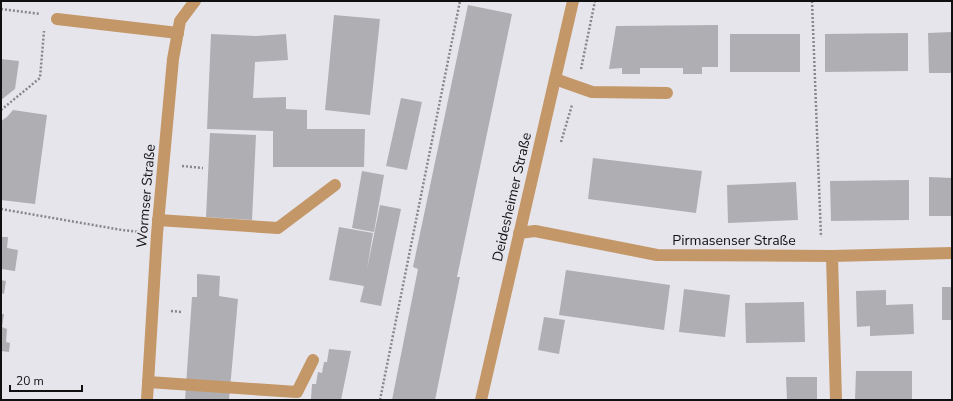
<svg xmlns="http://www.w3.org/2000/svg" width="953" height="401" font-family="'Nunito Sans',sans-serif">
  <style>
    .building { fill: #afaeb3 }
    .lines { fill: none; stroke-linecap: round; stroke-linejoin: round }
    .path { stroke: #87868a; stroke-width: 2.5; stroke-dasharray: 2 2; stroke-linecap: butt }
    .lane { stroke: #c49768; stroke-width: 12 }
    .street { stroke: #c49768; stroke-width: 12 }
    .labels { text-anchor: middle; dominant-baseline: central; stroke-width: 3.5; stroke-linejoin: round; paint-order: stroke }
    .street-label { font-size: 14px; fill: #101012; stroke: #e6e5eb }
  </style>
  <rect width="100%" height="100%" fill="#e6e5eb"/>
  <path class="building" d="M468,5L512,14L457,277H460L435,400H392L418,269L413,267Z
    M334,15L380,19L370,115L325,110Z
    M718,25V67H702V74H683V68H640V74H622V68L609,69L616,26Z
    M952,32V73H929L928,33Z
    M908,33V71L825,72V34Z
    M211,34L256,36L286,34L288,60L255,62L253,98L286,97V109L307,110V129H365L364,167H273V131L207,129Z
    M730,34H800V72H730Z
    M1,59L19,61L15,89L1,100Z
    M401,98L422,102L407,170L386,166Z
    M13,110L47,115L35,204L1,200V121L7,117Z
    M210,133L256,135L252,220L206,217Z
    M593,158L702,171L696,213L588,199Z
    M362,171L384,175L374,232L352,228Z
    M929,177L952,178V216H929Z
    M909,180V220L831,221L830,181Z
    M796,182L798,220L728,223L727,185Z
    M380,205L401,209L381,306L360,302L364,286L329,280L339,227L373,233L367,269Z
    M1,237H8L7,248L18,250L15,271L1,269Z
    M566,270L670,285L664,330L559,315Z
    M197,274L220,276L219,296L238,299L229,400H185L192,297H197Z
    M1,280L6,281L4,294L1,293Z
    M942,287H952V320H942Z
    M684,289L730,295L725,337L679,332Z
    M886,290V305L913,304L914,334L870,336V326L857,327L856,291Z
    M804,302L805,342L746,343L745,303Z
    M1,314H4L2,327L7,329L6,342L10,343L9,352L1,351Z
    M544,317L565,320L559,354L538,350Z
    M329,349L351,351L341,400L311,399L312,384H316L318,372L322,373L324,362H327Z
    M856,371H912V400H855Z
    M786,377H817V400H787Z"/>
  <g class="lines">
    <path class="path" d="M812,1L821,237
      M1,9L40,14
      M581,69L595,1
      M1,110L40,78L44,31
      M561,142L572,105
      M182,166L203,168
      M1,209L122,230L139,232
      M171,311L182,312
      M380,400L460,1"/>
    <path class="lane" d="M57,19L178,33
      M555,79L592,92L667,93
      M158,220L278,228L335,185
      M148,382L297,392L313,360"/>
    <path class="street" d="M519,233L535,231L657,255L832,256L952,253
      M832,256L836,400
      M147,400L157,234L173,59L180,21L195,1
      M481,400L573,1"/>
  </g>
  <g class="labels">
    <g class="street-label">
      <text transform="translate(146 196) rotate(-85)">Wormser Straße</text>
      <text transform="translate(512 197) rotate(-77)">Deidesheimer Straße</text>
      <text x="734" y="240">Pirmasenser Straße</text>
    </g>
  </g>
  <rect width="953" height="401" fill="none" stroke="#101012" stroke-width="4"/>
  <path d="M10 385v6h72v-6" fill="none" stroke="#101012" stroke-width="2"/>
  <text x="16" y="385" font-size="12" fill="#101012" stroke="#e6e5eb" stroke-width="3" paint-order="stroke">20 m</text>
</svg>
